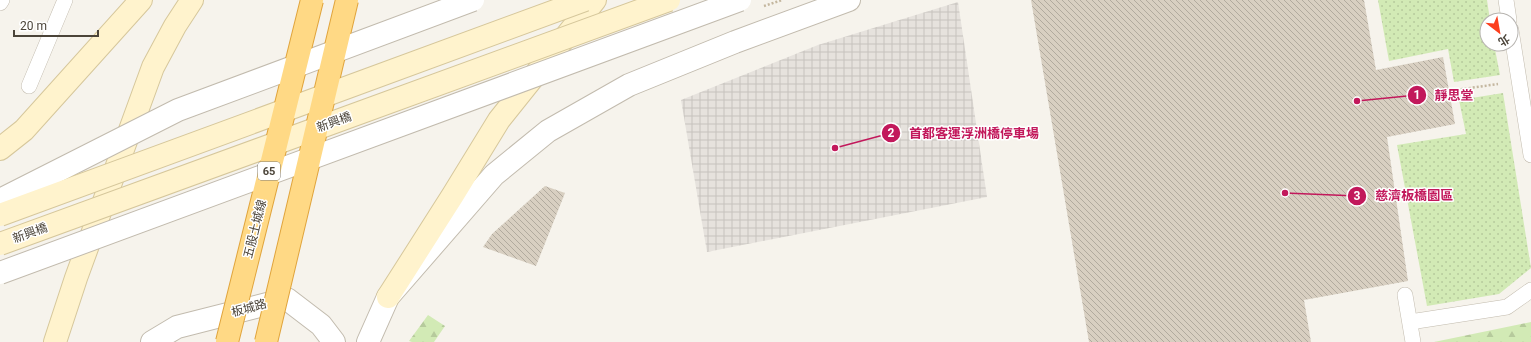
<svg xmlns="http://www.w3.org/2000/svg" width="1531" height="342" font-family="Roboto,'Noto Sans TC',sans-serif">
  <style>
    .industrial { fill: url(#industrial-grid) }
    .forest { fill: url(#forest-firs) }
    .garden { fill: url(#garden-dots) }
    .building { fill: url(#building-back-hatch) }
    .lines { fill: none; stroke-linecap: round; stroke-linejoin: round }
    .service-casing { stroke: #c2bbae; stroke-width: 16 }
    .tertiary-casing { stroke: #c2bbae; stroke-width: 24 }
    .secondary-casing { stroke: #d6c79b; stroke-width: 24 }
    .path { stroke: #c4b79f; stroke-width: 2.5; stroke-dasharray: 2 2; stroke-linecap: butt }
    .service { stroke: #fff; stroke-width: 15 }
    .tertiary { stroke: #fff; stroke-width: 22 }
    .secondary { stroke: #fff3cd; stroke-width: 22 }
    .minor-bridge-casing { stroke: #c2bbae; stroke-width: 24; stroke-linecap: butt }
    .secondary-bridge-casing { stroke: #d6c79b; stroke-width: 24; stroke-linecap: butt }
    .trunk-bridge-casing { stroke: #e0a43c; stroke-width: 24; stroke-linecap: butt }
    .path-bridge { stroke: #c4b79f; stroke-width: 2.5; stroke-dasharray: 2 2; stroke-linecap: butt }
    .minor-bridge { stroke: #fff; stroke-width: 22 }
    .secondary-bridge { stroke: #fff3cd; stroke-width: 22 }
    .trunk-bridge { stroke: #ffd985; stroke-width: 22 }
    .labels { text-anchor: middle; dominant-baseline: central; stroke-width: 3; stroke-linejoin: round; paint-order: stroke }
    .shield { fill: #fff; stroke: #817c74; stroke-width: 1 }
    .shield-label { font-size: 11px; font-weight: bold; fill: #4b4439 }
    .street-label { font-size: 12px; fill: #4b4439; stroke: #fff }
    .leader { fill: none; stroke: #c2185b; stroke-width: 1.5 }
    .callout-dot { fill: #c2185b; stroke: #fff; stroke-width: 1.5 }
    .mark-label { font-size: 12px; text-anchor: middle; font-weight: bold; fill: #fff }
    .callout-label { font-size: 13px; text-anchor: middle; font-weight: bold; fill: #c2185b; stroke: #fff; stroke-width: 3; stroke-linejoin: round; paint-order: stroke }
  </style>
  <defs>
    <pattern id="industrial-grid" width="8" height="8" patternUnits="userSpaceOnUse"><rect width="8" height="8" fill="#e6e2dd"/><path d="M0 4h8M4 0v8" fill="none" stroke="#c7c3be"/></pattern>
    <pattern id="forest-firs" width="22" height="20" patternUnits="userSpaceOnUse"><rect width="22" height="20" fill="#d2eab5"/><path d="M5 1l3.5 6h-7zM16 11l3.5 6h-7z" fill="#b6ca9c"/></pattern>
    <pattern id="garden-dots" width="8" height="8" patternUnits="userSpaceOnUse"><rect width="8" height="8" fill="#d2eab5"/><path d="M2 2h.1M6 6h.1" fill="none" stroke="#b6ca9c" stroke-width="1.8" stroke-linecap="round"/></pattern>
    <pattern id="building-back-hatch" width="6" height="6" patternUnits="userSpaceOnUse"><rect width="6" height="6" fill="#d8cfc1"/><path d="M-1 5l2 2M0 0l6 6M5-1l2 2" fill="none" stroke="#b1aa9e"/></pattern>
  </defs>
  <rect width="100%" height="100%" fill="#f6f3ec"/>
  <path class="industrial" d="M958,2L987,197L707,252L681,100L818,45Z"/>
  <path class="forest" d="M428,315L445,326L434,342H412L409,341Z
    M1531,322V342H1434Z"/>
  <path class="garden" d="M1378,0H1487L1490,20H1487V44H1494L1500,75L1454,82L1448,49L1389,61Z
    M1503,93L1531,268L1499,294L1427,306L1397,145L1466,134L1459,100Z"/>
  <path class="building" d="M1031,0H1364L1376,70L1443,57L1455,124L1387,137L1408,281L1304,300L1311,342H1089Z
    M545,186L565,193L536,266L483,247L492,234Z"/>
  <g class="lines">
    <defs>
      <path id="service" d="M1506,0L1509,20
        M0,3L2,0
        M1511,30L1531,155
        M29,86L65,0
        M1405,295L1413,342
        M1410,322L1507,307L1531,290"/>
      <path id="tertiary" d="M152,342L177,327L287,299L321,325L334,342
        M368,342L388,297L494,175L548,131L629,85L735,42L849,0"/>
      <path id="secondary" d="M0,149L24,130L141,0
        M388,297L453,195L499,120L595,0
        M55,342L76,278L153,67L175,26L192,0"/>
    </defs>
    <use href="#service" class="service-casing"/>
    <use href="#tertiary" class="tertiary-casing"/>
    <use href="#secondary" class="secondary-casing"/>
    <path class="path" d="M1449,91L1498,84"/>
    <use href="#service" class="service"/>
    <use href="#tertiary" class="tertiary"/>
    <use href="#secondary" class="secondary"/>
    <defs>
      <path id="minor-bridge" d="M0,200L178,110L473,0
        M0,273L740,0"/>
      <path id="secondary-bridge" d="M0,215L585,0
        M0,244L669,0"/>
      <path id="trunk-bridge" d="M227,342L312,0
        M266,342L347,0"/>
    </defs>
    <use href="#minor-bridge" class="minor-bridge-casing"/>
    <use href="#secondary-bridge" class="secondary-bridge-casing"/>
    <use href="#trunk-bridge" class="trunk-bridge-casing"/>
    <path class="path-bridge" d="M764,6L782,0"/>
    <use href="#minor-bridge" class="minor-bridge"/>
    <use href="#secondary-bridge" class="secondary-bridge"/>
    <use href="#trunk-bridge" class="trunk-bridge"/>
  </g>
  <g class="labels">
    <rect class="shield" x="258" y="162" width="22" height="18" rx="3"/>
    <g class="shield-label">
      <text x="269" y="171">65</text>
    </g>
    <g class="street-label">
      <text transform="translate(334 122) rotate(-20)">新興橋</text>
      <text transform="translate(255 229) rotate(-76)">五股土城線</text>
      <text transform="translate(30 233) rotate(-20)">新興橋</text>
      <text transform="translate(249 308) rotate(-15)">板城路</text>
    </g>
  </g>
  <path class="leader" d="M1357 101L1417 95M835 148L891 133M1285 193L1357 196"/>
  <g class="callout-dot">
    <circle cx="1357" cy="101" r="4"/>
    <circle cx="835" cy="148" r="4"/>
    <circle cx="1285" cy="193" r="4"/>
    <circle cx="1417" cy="95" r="10"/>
    <circle cx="891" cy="133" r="10"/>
    <circle cx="1357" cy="196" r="10"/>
  </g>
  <g class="mark-label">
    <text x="1417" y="99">1</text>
    <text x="891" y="137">2</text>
    <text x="1357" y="200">3</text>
  </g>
  <g class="callout-label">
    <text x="1454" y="100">靜思堂</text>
    <text x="974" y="138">首都客運浮洲橋停車場</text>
    <text x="1414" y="200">慈濟板橋園區</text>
  </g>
  <g transform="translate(1499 32) rotate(149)"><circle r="19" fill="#ffffff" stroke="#b7b4b0"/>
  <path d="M0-3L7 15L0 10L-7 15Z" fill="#fc3f1d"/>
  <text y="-6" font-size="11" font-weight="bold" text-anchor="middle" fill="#4b4439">北</text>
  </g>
  <path d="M14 30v6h84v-6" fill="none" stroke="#4b4439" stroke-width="2"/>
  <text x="20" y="30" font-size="12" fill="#4b4439" stroke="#ffffff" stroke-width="3" paint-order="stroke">20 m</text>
</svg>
